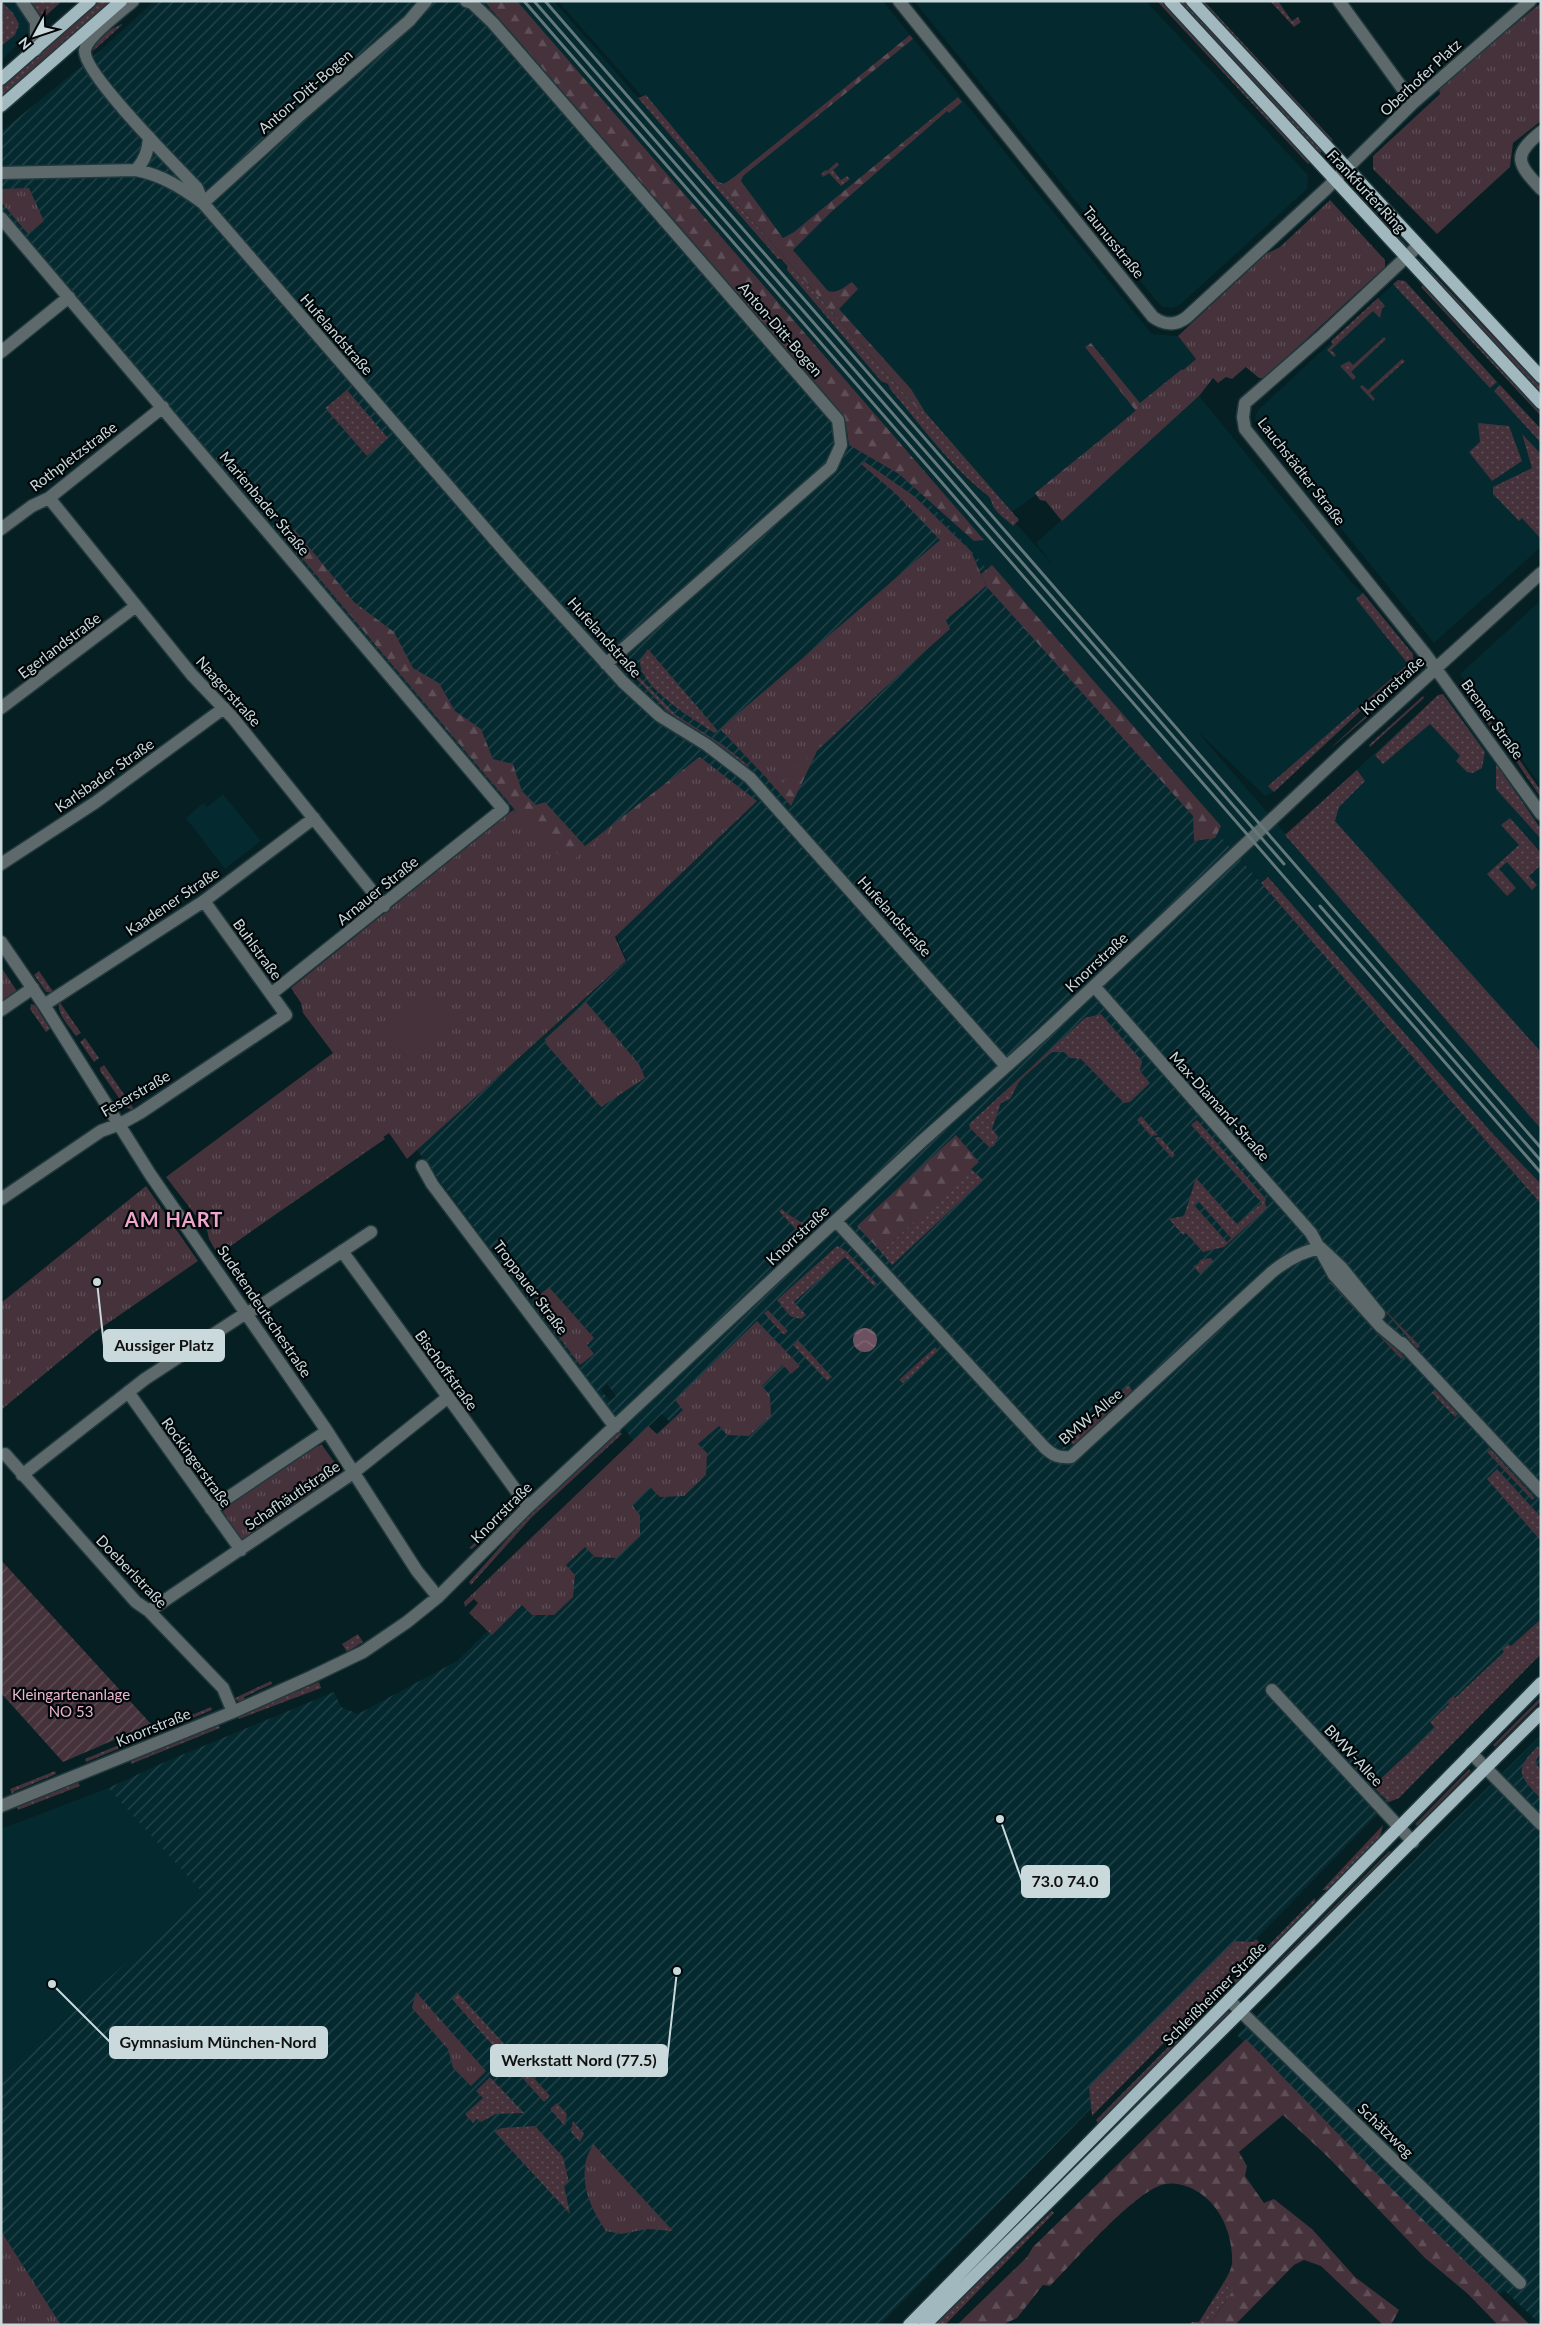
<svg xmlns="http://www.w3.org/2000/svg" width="1542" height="2326" font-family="Lato,sans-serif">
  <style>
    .built { fill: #04292f }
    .industrial { fill: url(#industrial-furrows); fill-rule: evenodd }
    .grass { fill: url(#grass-dots); fill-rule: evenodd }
    .forest { fill: url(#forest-firs) }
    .park { fill: url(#park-tufts) }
    .garden { fill: url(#garden-furrows) }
    .pitch { fill: #45323b }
    .water { fill: url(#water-waves) }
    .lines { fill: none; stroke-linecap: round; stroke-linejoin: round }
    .minor-casing { stroke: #21393d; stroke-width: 15 }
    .major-casing { stroke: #21393d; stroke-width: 15 }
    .minor { stroke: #5d696b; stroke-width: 12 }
    .major { stroke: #a1b9be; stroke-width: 12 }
    .rail { stroke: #63787b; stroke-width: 3 }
    .labels { text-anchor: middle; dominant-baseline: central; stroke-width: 4.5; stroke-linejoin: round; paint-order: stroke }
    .street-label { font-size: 15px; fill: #cad9dc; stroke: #010709 }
    .park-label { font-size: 15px; fill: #ebb4d0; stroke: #010709 }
    .district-label { font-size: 20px; font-weight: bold; letter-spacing: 1px; fill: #efa5cc; stroke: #010709 }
    .leader { fill: none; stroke: #cad9dc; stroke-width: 2 }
    .callout-dot { fill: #cad9dc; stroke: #010709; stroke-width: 2 }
    .callout { fill: #cad9dc; stroke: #cad9dc; stroke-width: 2 }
    .callout-label { font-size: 16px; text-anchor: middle; font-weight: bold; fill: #111 }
  </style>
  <defs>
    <pattern id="industrial-furrows" width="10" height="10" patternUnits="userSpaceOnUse" patternTransform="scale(1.25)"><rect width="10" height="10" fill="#04292f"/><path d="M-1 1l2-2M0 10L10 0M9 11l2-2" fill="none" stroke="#27474d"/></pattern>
    <pattern id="grass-dots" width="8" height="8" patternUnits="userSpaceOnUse" patternTransform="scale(1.25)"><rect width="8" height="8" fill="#45323b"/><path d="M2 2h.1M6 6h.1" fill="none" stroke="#5e4f57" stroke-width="1.8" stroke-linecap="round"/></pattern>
    <pattern id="forest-firs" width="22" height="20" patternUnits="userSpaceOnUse" patternTransform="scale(1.25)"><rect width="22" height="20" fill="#45323b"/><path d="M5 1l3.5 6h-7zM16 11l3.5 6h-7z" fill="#5e4f57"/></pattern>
    <pattern id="park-tufts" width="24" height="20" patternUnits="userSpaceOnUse" patternTransform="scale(1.25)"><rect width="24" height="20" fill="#45323b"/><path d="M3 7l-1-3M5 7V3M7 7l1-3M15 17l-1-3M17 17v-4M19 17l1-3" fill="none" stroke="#5e4f57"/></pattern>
    <pattern id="garden-furrows" width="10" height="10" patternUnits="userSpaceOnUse" patternTransform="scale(1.25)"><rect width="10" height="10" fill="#45323b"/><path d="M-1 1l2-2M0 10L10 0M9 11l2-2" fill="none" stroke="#5e4f57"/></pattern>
    <pattern id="water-waves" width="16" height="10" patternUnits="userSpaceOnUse" patternTransform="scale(1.25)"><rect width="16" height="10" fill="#6e5160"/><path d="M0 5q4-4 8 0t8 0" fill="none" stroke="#816976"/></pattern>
  </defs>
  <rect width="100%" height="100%" fill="#051f23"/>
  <path class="built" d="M1,1H62L1,61Z
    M492,1H554L724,196L1053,565L1036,543L1199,396L1352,583L1363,593L1413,654L1414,660L1274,792L1265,796L1197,731L1541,1129V1184L1493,1134L1268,877L1261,883Z
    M558,1H883L1152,334L1178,336L1196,359L1039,493L1009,514Z
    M914,1H1146L1308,175L1307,189L1180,305L1172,308L1163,307L1153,297Z
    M1398,280L1405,281L1541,429V547L1434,643L1257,425L1255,420L1256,414L1260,408Z
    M1541,600V786L1460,674Z
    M1443,694L1517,792L1541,829V1100L1299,822L1438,695Z
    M223,794L261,841L225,869L186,818L203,803L207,807Z
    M108,1788L204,1893L1,2076V1829Z"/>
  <path class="industrial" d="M154,1H492L1541,1204V1651L1368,1824L880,2325H61L1,2231V2076L203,1893L108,1788L167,1761L334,1692L341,1707L358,1714L457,1661L653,1467L417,1150L627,961L616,936L756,802L568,864L513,810L1,212V132L100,51ZM607,1384L616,1396L610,1401L601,1390ZM662,1414L670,1422L656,1434L649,1426Z
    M1541,1735V2325L1504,2290L1497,2297L1237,2035Z"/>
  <path class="grass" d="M1,1L13,13L19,24L15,35L1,46L3,12Z
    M33,1H62L41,20L31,5Z
    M100,1H111L1,97V88Z
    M1157,1H1161L1310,162L1308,164Z
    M1178,1H1183L1322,151L1319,154Z
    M1200,1H1204L1333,140L1331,142Z
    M1270,1H1278L1292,21L1298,17L1301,22L1294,27Z
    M122,24V25L93,51C94,38 111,29 122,24Z
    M646,95L718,182L916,407L925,412L1019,520L1013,526C1007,520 1000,516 994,508C991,503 992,499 987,495C950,466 921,425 890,389L888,384L881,381L787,270L788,267L781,259H778L638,98Z
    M837,162L839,165L833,170L841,180L847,176L850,179L841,186L829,173L823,177L821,174L826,170L827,171Z
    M1346,183H1348L1408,247L1406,249Z
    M1419,259L1541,387V392L1418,260Z
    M1398,280L1405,281L1497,382L1490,388L1393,284Z
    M1423,285L1541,412V416L1421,287Z
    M1378,298L1385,306L1382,309L1380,318L1373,311L1331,350L1336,355L1334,357L1327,350L1333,344L1331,341Z
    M1384,337L1386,339L1351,372L1356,377L1353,380L1340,366L1349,361L1353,365Z
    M1402,359L1405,361L1370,393L1375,399L1373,401L1360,387L1362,385L1368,390Z
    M1500,385L1541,429V443L1494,391Z
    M347,390L388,438L367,456L325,408Z
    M1478,423L1509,426L1522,461L1492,481L1469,452L1480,442Z
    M1522,434L1541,454V539L1522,518L1519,521L1493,494V487L1532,468Z
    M1363,593L1413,654V662L1274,792L1268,786L1408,664L1356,599Z
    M648,649L718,731L715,733C695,720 638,687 640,660Z
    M637,675L676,715L723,745L749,766L747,768L722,748L667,711L635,677Z
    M1462,682L1493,725L1490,727L1459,684Z
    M1395,689L1380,706L1330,749L1336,743Z
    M1443,694L1485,752L1482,768L1473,773L1467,772L1456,761L1460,756L1430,724L1383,764L1375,755L1438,695Z
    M1423,696L1424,698L1370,747L1369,745Z
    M1512,749L1541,791V798L1509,751Z
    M1496,764L1541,829V839L1496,789Z
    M1357,770L1365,781L1339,807L1335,821L1541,1052V1129L1285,835Z
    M1510,818L1541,853V865L1529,876L1537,885L1532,890L1507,862L1499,869L1516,888L1507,896L1487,874L1519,845L1501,825Z
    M1268,877L1493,1134L1541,1184V1204L1261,883Z
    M39,971L54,993L46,992L34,975Z
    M59,1001L81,1033L76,1036C70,1027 56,1014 59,1001Z
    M31,1004L35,1005L50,1029L46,1032L30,1009Z
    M1101,1014L1142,1061L1140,1071L1150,1083L1130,1102L1124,1103L1081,1059L1070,1058L1064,1052H1052L1020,1080L1010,1099L1001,1103L992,1129L998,1136L994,1146L989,1147L970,1128L969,1124L1085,1018Z
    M85,1038L99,1058L94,1062L80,1042Z
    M104,1065L134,1109L131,1110L124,1105L100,1071V1068Z
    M1141,1116L1158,1135L1151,1136L1137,1120Z
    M1197,1120L1266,1199L1265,1204L1267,1208L1224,1247L1203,1252L1186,1233L1183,1235L1169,1219L1184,1216L1196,1178L1237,1224L1262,1203L1191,1125ZM1198,1201L1231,1238L1227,1242L1194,1205Z
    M382,1135L385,1139L218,1254Z
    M1160,1137L1175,1155L1172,1158L1154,1138Z
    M971,1169L983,1180L892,1265L881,1252Z
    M782,1209C788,1216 798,1219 807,1226L799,1233L779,1211Z
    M837,1246L845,1250L877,1284L874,1286L845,1257L794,1302L806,1315L801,1319L790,1316L777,1300Z
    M1211,1258L1213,1261L1200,1274L1193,1266L1199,1264L1200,1260Z
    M1333,1280L1404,1357L1401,1359L1330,1283Z
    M1379,1304L1420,1346L1417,1348Z
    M768,1310L788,1331L784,1335L764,1313Z
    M798,1340L832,1377L827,1381L793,1345Z
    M935,1347L938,1351L903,1383L899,1380Z
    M1129,1385L1133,1393L1075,1446L1067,1437L1091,1416L1093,1418Z
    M1435,1390L1458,1414L1455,1417L1432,1393Z
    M619,1431L622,1434L532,1517L471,1585L469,1582L525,1519Z
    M1490,1449L1535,1498L1532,1500L1487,1452Z
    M1497,1469L1541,1517V1541L1487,1479Z
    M517,1504L514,1511L472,1549L469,1548Z
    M1541,1619V1654L1399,1798L1389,1802L1373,1787L1375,1784L1435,1728L1430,1722L1449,1704L1447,1701L1453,1696L1455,1698L1504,1652L1502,1649L1508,1644L1511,1646Z
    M358,1634L363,1642L347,1652L342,1644Z
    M271,1681L272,1684L244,1697L245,1700L241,1702L233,1699Z
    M319,1682L321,1688L239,1719L237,1716Z
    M1541,1697V1701L1495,1747L1493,1745Z
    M211,1707L212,1710L86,1762L85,1759Z
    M218,1724L220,1728L131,1764L132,1760Z
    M1538,1746L1541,1754L1537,1758L1536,1763L1541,1771V1799C1519,1775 1513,1771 1538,1746Z
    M1469,1769L1471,1771L1417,1826L1415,1824Z
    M55,1771L56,1774L13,1792V1796L10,1789Z
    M78,1782L80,1786L18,1810L17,1806Z
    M1383,1825L1380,1837L1327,1890H1322Z
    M1389,1851L1391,1852L1251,1995L1248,1993Z
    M1315,1898V1902L1098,2123L1096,2120L1103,2113Z
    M1256,1939L1261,1944L1092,2116L1089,2087L1235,1941L1253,1942Z
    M458,1993L507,2047L495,2048L452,1999Z
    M1228,2010L1231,2015L1050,2193L1096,2146L1118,2119Z
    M510,2051L550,2096L544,2102L500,2053Z
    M490,2077L524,2113L496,2114L481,2122L477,2119L473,2123L465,2114L483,2098L476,2091Z
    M557,2103L567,2114L565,2126L550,2109Z
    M573,2121L584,2134L580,2142L571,2132Z
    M535,2126L563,2157L569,2182L564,2185L570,2214L494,2131L502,2128Z
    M1052,2211L1054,2213L945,2325H934Z
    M1224,2282L1232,2292L1209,2325H1189L1192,2322H1199Z"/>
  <path class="forest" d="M484,1H517L984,540L974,541L899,474L849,445L846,424L838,409Z
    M910,35L913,39L743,176L741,181L783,238L794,232L958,97L962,102L949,113L947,111L946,112L830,213L793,250L828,291C837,294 844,287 852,282L858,289L839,309L911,389L925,412L916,407L718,182L724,184L734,177Z
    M1091,343L1140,403L1182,369L1188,376L1045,501L1040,500L1035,493L1136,411L1085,347Z
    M294,529L354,602L394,632L413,668L439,683L455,711L481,729L493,759L513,764L522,791L536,805L545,802L585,846L698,758L715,795L604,905L518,837L515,810L284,537Z
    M992,565L1221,826L1215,838L1194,841L1193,816L986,586L981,574Z
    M948,629L817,751L791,806L767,779L869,687Z
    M956,1135L979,1162L881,1252L857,1226Z
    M1246,2039L1388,2185L1530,2325H1498L1468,2294L1425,2258L1328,2157L1283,2115L1239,2152L1247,2166L1245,2176L1264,2203L1274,2199L1312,2229L1355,2277L1399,2310L1391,2325H1383L1321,2266L1304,2260L1294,2265L1235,2325H1209L1232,2292L1224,2282C1227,2277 1231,2270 1232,2264C1233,2247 1228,2227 1219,2213C1209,2196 1186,2180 1165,2184C1134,2191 1075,2261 1050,2286L1043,2285L1017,2318L1002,2325H957L1027,2257L1033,2247Z"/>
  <path class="park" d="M1541,3V121L1513,143L1510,167L1437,234L1373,169V156L1440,94L1439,90L1478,54Z
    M29,188L44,221L28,234L1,202V189Z
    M1330,200L1385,260V267L1264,378H1259L1246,367L1232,379L1226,377L1218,383L1213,378L1199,396L1062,521L1039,493L1196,359L1178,336L1266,254L1280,247Z
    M865,462L914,496L971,551L986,586L946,620L950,629L820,745L777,789L720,729L940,540L896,494L860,463Z
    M700,757L757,801L615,937L626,961L407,1159L389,1133L218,1255L209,1239L207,1230L166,1177L333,1053L303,1013L301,1003L291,988L513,810L568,864Z
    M1,967L17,991L1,1002Z
    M586,1002L639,1064L645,1078L601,1107L546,1044L545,1039Z
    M146,1186L198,1261L95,1332L1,1410V1303Z
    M549,1287L594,1338L587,1345L594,1354L580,1365L532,1301Z
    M757,1321L800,1366L791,1374L783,1365L762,1386L770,1395L771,1416L749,1436L727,1435L719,1426L698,1444L707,1453L706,1475L684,1496L660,1497L650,1487L632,1505L640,1515V1536L616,1558L595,1557L585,1547L566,1565L575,1575L573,1597L554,1615H532L522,1605L492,1635L469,1613L478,1603L474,1599L465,1607L464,1602L648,1426L657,1434L683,1410L675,1400Z
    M315,1445L316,1447L322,1445L335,1463L329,1468L335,1478L246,1540L241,1539L223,1512L225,1507Z
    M416,1992L486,2071L471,2086L453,2068L448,2049L412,2008Z
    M593,2144L673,2231L647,2229L621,2234L606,2231C593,2213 582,2189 585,2167C585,2159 590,2151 593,2144Z
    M1,2231L61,2325H1Z"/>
  <path class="garden" d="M1,1560L151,1724L63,1762L1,1693Z"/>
  <path class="pitch" d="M1273,261L1285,273L1274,284L1262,271Z
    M433,996L455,1023L410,1062L387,1035Z"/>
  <path class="water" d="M853 1340a12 12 0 1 1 24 0a12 12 0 1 1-24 0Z"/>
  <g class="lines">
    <defs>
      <path id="minor" d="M22,1L36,22V50
        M133,1C122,11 87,36 85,50C81,71 178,168 197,188L203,203
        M466,1L472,3L493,23L838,420L841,445L831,467L606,664
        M899,1L1153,317C1164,325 1176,326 1187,317L1326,189L1413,103L1530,1
        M1339,1L1413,103
        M1541,132C1511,156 1518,164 1541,189
        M136,170C145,160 148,151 149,137
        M1,173L136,170C162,175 182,188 203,203L514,562L623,682L660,716L707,745L750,778L1006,1066
        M203,203L298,117L409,21L426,1
        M1,218L503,809L271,994
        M1418,246L1324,334L1245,403L1243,417L1245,429L1426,655L1541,814
        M1,352L69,297
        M49,498L192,675L233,718L384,906
        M1,529L32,506L49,498L163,407
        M1,708L136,606
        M1,864L96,802L224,708
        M1,942L44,1005L150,1174L327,1431L417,1571L438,1597
        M1094,986L1311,1233L1334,1275L1381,1327L1406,1348
        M44,1005L204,901L314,818
        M1,1010L33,988
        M422,1166L432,1184L615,1427
        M1,1199L101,1131L120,1124L140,1113L286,1015L204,901
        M836,1221L1045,1448C1054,1456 1059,1458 1071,1457L1272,1272C1287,1260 1302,1251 1321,1248
        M1323,1250L1341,1267L1379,1314
        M342,1251L528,1507
        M1402,1343L1541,1492
        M128,1392L241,1550
        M5,1454L136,1602L149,1611L223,1688L233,1712
        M22,1475L145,1379L246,1313L257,1308L371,1232
        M211,1509L327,1431
        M149,1611L353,1473L447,1398
        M1272,1690L1413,1842
        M1471,1753L1541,1824
        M1,1806L233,1712L311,1677L363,1652L407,1622L438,1597L528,1507L804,1250L921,1142L1044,1033L1348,748L1541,573
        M1229,2000L1520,2283"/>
      <path id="major" d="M1170,1L1541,403
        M1192,1L1541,377
        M1,79L90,1
        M1,106L121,1
        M909,2325L1541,1683
        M925,2325L1541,1713"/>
    </defs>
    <use href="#minor" class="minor-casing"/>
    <use href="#major" class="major-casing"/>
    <use href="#minor" class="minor"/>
    <use href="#major" class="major"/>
    <path class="rail" d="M524,1L1541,1173
      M534,1L1284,864
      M545,1L1541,1148
      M1320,906L1541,1161"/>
  </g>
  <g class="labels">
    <g class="street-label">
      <text transform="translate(1420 77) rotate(-43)">Oberhofer Platz</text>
      <text transform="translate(305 91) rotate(-41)">Anton-Ditt-Bogen</text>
      <text transform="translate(1367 191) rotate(47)">Frankfurter Ring</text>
      <text transform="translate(1114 242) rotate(51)">Taunusstraße</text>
      <text transform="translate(781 329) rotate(49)">Anton-Ditt-Bogen</text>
      <text transform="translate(337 334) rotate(49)">Hufelandstraße</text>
      <text transform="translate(73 456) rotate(-37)">Rothpletzstraße</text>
      <text transform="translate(1302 471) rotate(52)">Lauchstädter Straße</text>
      <text transform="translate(265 503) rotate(50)">Marienbader Straße</text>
      <text transform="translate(605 637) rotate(48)">Hufelandstraße</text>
      <text transform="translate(59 645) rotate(-37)">Egerlandstraße</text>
      <text transform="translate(1392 685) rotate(-42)">Knorrstraße</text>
      <text transform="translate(229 691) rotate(48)">Naagerstraße</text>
      <text transform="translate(1493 719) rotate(54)">Bremer Straße</text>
      <text transform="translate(104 775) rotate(-35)">Karlsbader Straße</text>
      <text transform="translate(377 890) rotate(-39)">Arnauer Straße</text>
      <text transform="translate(172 901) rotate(-34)">Kaadener Straße</text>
      <text transform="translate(895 916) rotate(48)">Hufelandstraße</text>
      <text transform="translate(258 949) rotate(54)">Buhlstraße</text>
      <text transform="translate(1096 962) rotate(-43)">Knorrstraße</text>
      <text transform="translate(135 1093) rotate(-30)">Feserstraße</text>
      <text transform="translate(1220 1106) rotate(48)">Max-Diamand-Straße</text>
      <text transform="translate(797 1235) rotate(-43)">Knorrstraße</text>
      <text transform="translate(531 1287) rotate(53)">Troppauer Straße</text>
      <text transform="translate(265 1311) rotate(56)">Sudetendeutschestraße</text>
      <text transform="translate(447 1370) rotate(54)">Bischoffstraße</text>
      <text transform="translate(1090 1416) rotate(-40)">BMW-Allee</text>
      <text transform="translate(197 1462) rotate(54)">Rockingerstraße</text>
      <text transform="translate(292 1495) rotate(-34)">Schafhäutlstraße</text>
      <text transform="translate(501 1512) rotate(-45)">Knorrstraße</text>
      <text transform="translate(132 1571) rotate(46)">Doeberlstraße</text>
      <text transform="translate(153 1727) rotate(-22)">Knorrstraße</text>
      <text transform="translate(1354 1755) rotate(47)">BMW-Allee</text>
      <text transform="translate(1214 1993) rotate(-45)">Schleißheimer Straße</text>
      <text transform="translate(1386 2130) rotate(44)">Schätzweg</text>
    </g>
    <g class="park-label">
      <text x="71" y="1694">Kleingartenanlage<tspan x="71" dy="17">NO 53</tspan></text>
    </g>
    <g class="district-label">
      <text x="174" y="1219">AM HART</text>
    </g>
  </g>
  <path class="leader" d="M97 1282L104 1346M1000 1819L1022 1881M52 1984L110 2042M677 1971L667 2060"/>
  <g class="callout-dot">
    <circle cx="97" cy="1282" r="5"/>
    <circle cx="1000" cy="1819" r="5"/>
    <circle cx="52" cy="1984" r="5"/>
    <circle cx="677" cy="1971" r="5"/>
  </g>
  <g class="callout">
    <rect x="104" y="1330" width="120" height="31" rx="5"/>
    <rect x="1022" y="1866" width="87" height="31" rx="5"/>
    <rect x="110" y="2027" width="217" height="31" rx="5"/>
    <rect x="491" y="2045" width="176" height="31" rx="5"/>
  </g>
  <g class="callout-label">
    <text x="164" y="1351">Aussiger Platz</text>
    <text x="1065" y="1887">73.0 74.0</text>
    <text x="218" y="2048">Gymnasium München-Nord</text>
    <text x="579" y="2066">Werkstatt Nord (77.5)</text>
  </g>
  <rect width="1542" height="2326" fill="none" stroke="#cad9dc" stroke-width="5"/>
  <g transform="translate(35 35) rotate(230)" stroke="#010709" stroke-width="4" paint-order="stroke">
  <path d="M0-4L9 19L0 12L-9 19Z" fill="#cad9dc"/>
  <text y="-8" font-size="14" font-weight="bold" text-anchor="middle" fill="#cad9dc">N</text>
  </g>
</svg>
